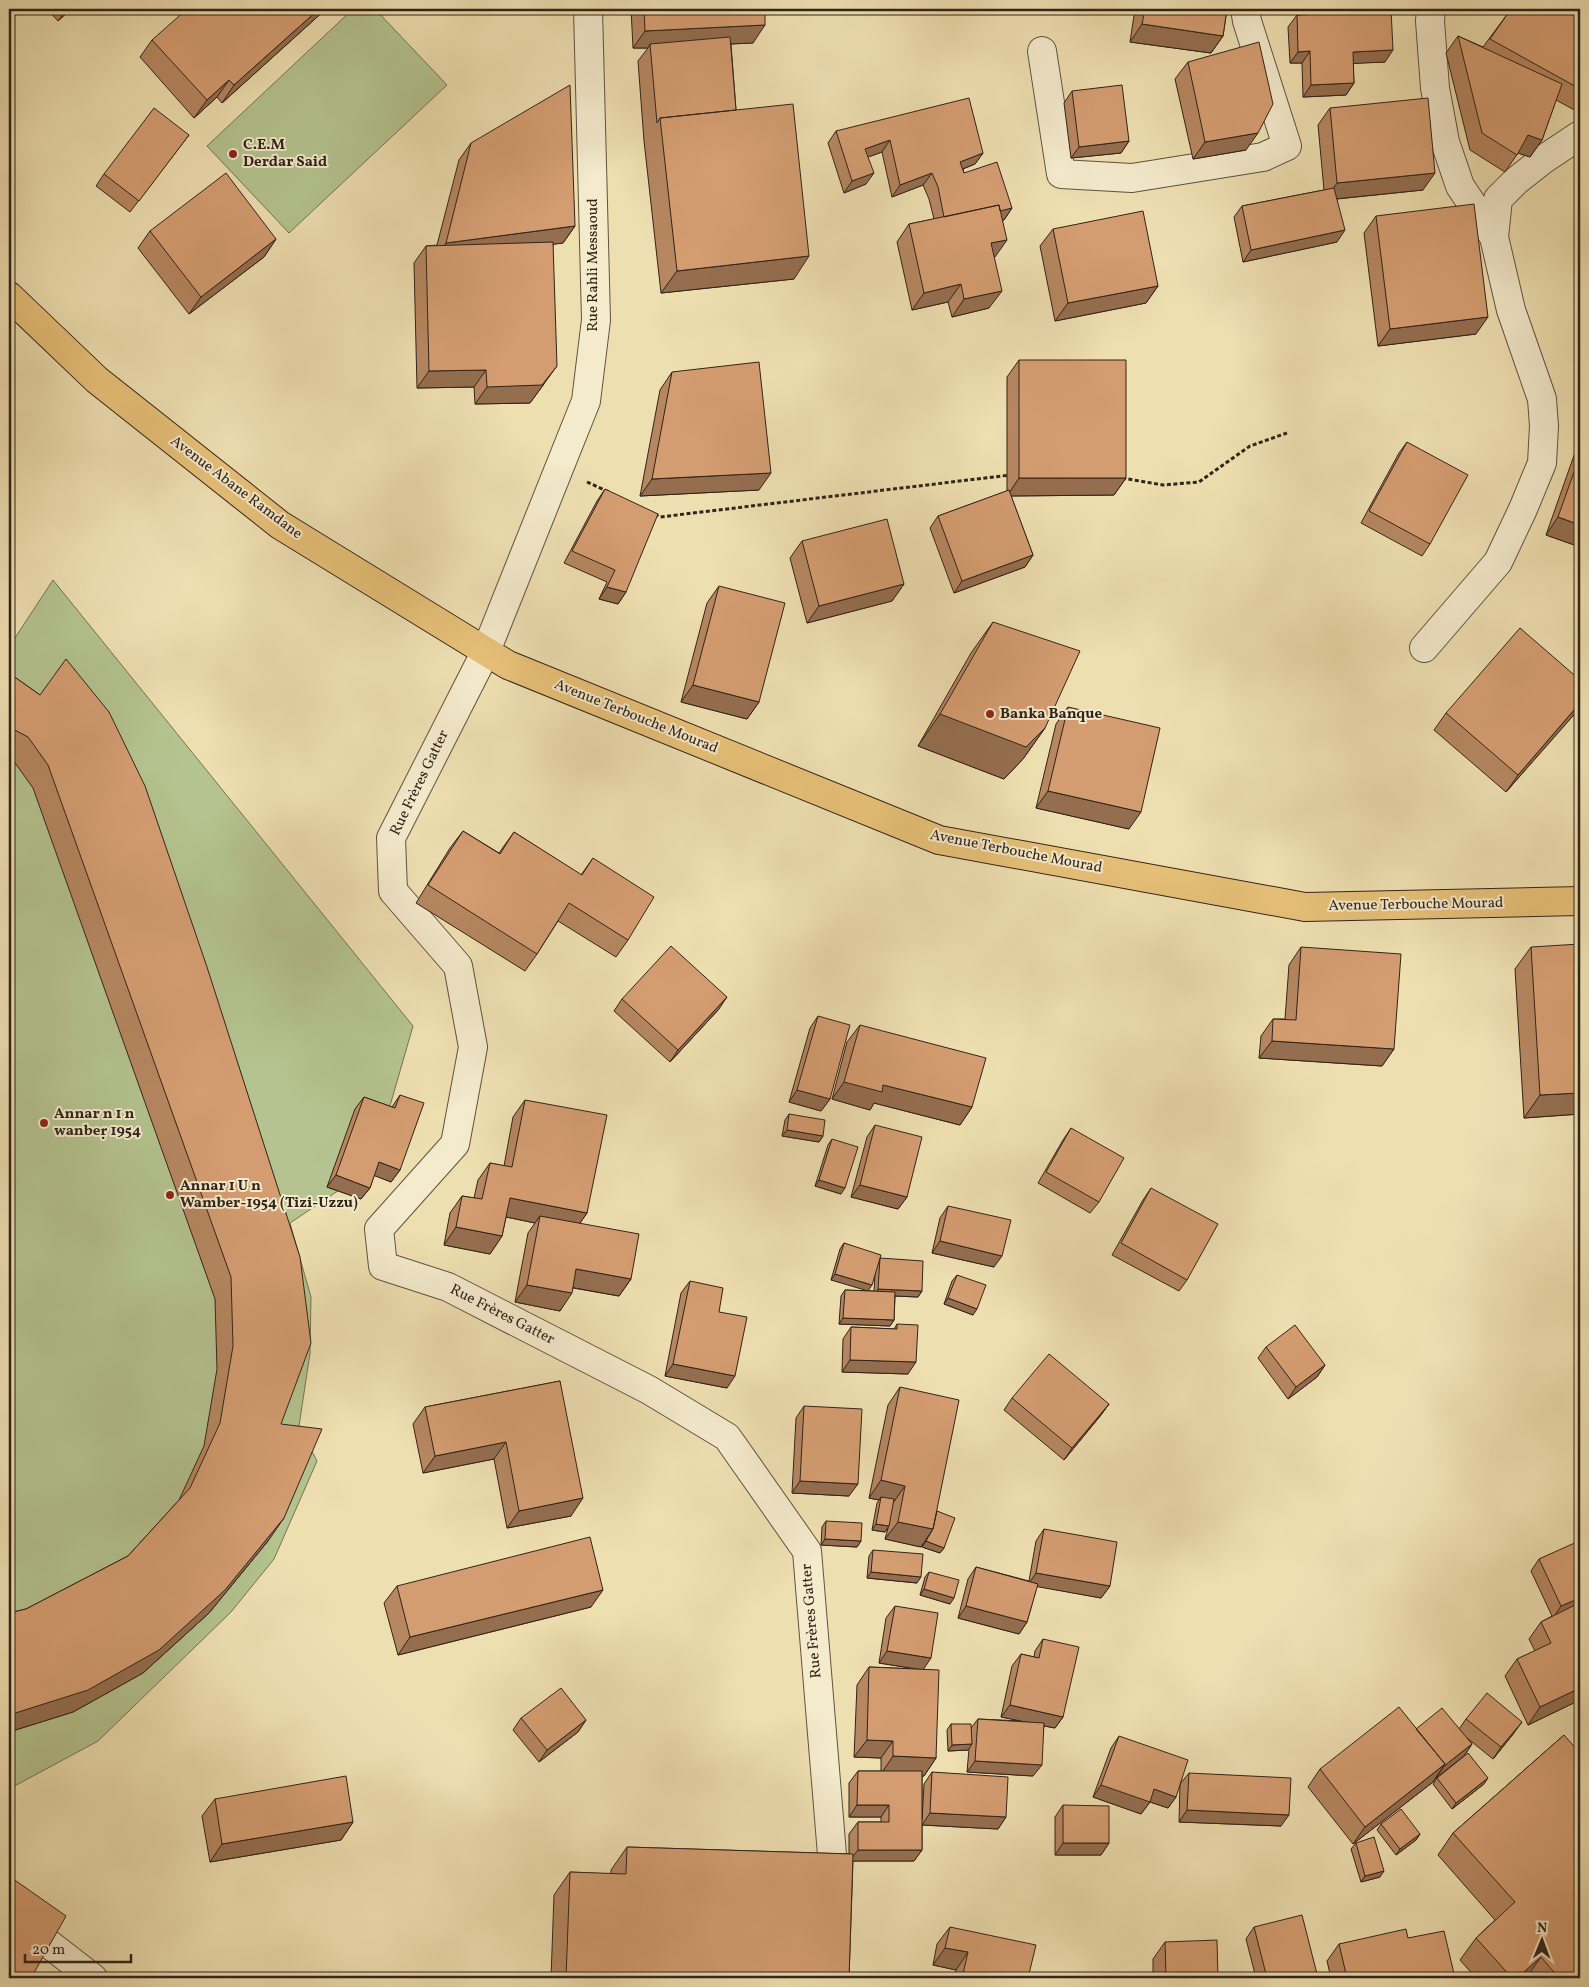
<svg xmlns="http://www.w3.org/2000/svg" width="1589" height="1987" font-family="Vollkorn,serif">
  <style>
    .green { fill: #b4c38f; stroke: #727354 }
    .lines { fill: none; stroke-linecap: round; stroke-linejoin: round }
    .minor-casing { stroke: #60523f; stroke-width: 30 }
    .primary-casing { stroke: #312319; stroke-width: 30 }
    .path { stroke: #312319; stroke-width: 3; stroke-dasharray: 4 2.5; stroke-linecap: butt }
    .minor { stroke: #f4eacc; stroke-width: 28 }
    .primary { stroke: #e7c078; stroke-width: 28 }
    .wall { fill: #b68761; stroke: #312319 }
    .shaded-wall { fill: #946e4f; stroke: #312319 }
    .building { fill: #d49d71; stroke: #312319 }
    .poi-dot { fill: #8f2418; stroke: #f4eacc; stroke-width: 2 }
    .labels { text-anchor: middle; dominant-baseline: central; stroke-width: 4; stroke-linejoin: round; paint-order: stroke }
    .poi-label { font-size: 15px; font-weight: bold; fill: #312319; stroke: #f4eacc; text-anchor: start }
    .street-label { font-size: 15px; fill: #312319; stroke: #f4eacc }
  </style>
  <rect width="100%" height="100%" fill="#eedfb1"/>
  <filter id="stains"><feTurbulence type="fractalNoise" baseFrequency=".004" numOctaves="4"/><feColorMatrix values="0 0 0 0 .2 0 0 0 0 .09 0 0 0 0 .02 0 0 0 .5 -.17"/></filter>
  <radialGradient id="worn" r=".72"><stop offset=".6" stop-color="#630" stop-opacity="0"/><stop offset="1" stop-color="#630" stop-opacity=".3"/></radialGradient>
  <path class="green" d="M353,9H375L447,85L289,233L207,146Z
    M53,580L413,1026L372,1168L290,1223L311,1297L310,1353L299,1426L317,1461L274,1559L231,1612L98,1741L9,1789V647Z"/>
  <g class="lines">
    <defs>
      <path id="minor" d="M588,9L596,320L586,401L486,651L391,838L393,891L458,966L473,1047L455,1144L379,1229L383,1266L448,1287L649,1390L727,1437L807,1551L835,1891
        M1431,9L1430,21L1435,88L1445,142L1460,186L1494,237
        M1042,51L1061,174L1132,178L1263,157L1287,146L1247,21L1245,9
        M1424,648L1498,562L1523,509L1542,463L1544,426L1542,399L1511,310L1494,237L1498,199L1516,181L1544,159L1580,135
        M9,1913L93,1978"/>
      <path id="primary" d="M9,296L97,380L280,525L508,665L939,840L1305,907L1580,901"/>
    </defs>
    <use href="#minor" class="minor-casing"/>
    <use href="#primary" class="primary-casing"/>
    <path class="path" d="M1122,478L1163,485L1199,482L1250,446L1287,433
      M587,482L609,492
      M655,514L660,517L1010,475"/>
    <use href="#minor" class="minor"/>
    <use href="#primary" class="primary"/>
  </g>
  <path class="wall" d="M47,9H71L58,21Z
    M326,9L222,103L217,97L194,118L140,57L152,40Z
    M631,9H765L753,43L731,44L736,110L794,279L661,293L644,141L638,61L648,48H633Z
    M1135,9H1227L1223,36L1211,53L1130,42Z
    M1349,9L1385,62L1353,63L1354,83L1346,95L1303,97L1302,63H1290L1288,27L1297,15L1347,13Z
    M1511,9H1580V113L1556,100L1542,140L1530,157L1518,153L1505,172L1470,150L1446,53L1458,36L1483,47Z
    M1188,62L1246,150L1193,159L1175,79Z
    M1072,91L1129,141L1121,153L1071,158L1064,103Z
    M1330,108L1423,190L1337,199V242L1243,262L1234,217L1242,206L1324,190L1318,125Z
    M836,131L983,153L975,164L963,169L964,173L1012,208L1004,220H1002L994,257L989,308L952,317L948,302L912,310L897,242L909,224L934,219L929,199L923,185L892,197L882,152L868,157L866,184L844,193L828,143Z
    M189,135L130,212L96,186L104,174Z
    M471,143L575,226L563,243L553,244L544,384L530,403L475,404L474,387L417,388L414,263L426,246L437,245L459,160Z
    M1376,216L1476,334L1378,346L1364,233Z
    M1053,229L1158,286L1146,303L1055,321L1040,246Z
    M150,231L276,239L264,257L189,314L138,248Z
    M1019,360L1126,478L1114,495L1011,496L1033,555L1025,567L954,593L930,528L938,516L1007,491V377Z
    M672,372L759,490L640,496L660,390Z
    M1580,441V547L1546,535L1578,444Z
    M1407,442L1430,544L1422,556L1361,523L1399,453Z
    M605,489L626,592L618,604L599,599L607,582L564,563L597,501Z
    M802,541L904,584L892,601L807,623L790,558Z
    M719,586L759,702L747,719L681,702L707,603Z
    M993,622L1045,728L1023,759L1004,779L918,746L971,653Z
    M9,673L40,695L281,1424L268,1541L209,1613L143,1673L73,1712L9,1732V1613L26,1609L128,1556L179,1500L204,1446L217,1369L215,1299L33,788L13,760L9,758Z
    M1580,680V707L1506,792L1434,730L1446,713Z
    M1068,707L1129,829L1036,808L1056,724Z
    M1580,830V851H1579V832Z
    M463,831L499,853L514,832L581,875L593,858L628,940L616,957L558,921L537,954L525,971L416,903L450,848Z
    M1301,947L1394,1049L1382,1066L1259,1058L1261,1036L1273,1019H1285L1289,965Z
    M1531,947L1580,1114L1524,1118L1515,969Z
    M622,999L719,1009L670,1062L614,1011Z
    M818,1016L830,1099L821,1111L789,1102L810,1028Z
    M860,1025L972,1107L960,1125L874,1103L870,1110L832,1099L847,1042Z
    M400,1095V1170L391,1182L374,1175L370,1188L361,1199L327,1187L355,1109L364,1097L392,1107Z
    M525,1100L587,1213L580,1223L631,1279L619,1296L573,1288L560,1311L515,1302L528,1233L535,1223L506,1217L502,1236L490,1254L444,1245L450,1213L462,1196L474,1198L478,1180L490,1163L504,1166L513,1117Z
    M789,1114L823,1136L819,1142L782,1136L785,1120Z
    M875,1125L907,1197L898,1209L851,1197L867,1137Z
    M1071,1128L1099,1202L1090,1213L1038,1183L1063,1140Z
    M832,1139L841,1194L815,1186L828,1145Z
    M1151,1188L1187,1280L1179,1291L1112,1255L1143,1200Z
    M948,1206L994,1267L932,1253L940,1218Z
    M844,1243L880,1258L922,1291L918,1297L895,1296L894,1320L890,1326L839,1324L841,1296L845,1290L874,1291L875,1274L831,1280L840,1249Z
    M957,1275L973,1315L944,1304L952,1281Z
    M690,1281L727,1388L665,1376L681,1293Z
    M897,1324L908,1374L842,1372L843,1339L851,1327L894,1329Z
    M1266,1347L1325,1365L1317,1377L1288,1399L1258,1358Z
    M560,1381L571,1516L507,1528L494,1459L423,1473L413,1424L425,1407Z
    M900,1387L936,1512L944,1548L940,1553L922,1547L923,1544L921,1547L885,1539L888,1528L885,1532L872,1530L877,1503L879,1500L869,1498L888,1405Z
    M1012,1398L1109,1404L1101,1415L1064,1460L1004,1410Z
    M804,1406L849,1496L792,1493L796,1418Z
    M826,1521L861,1541L857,1547L821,1545L822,1527Z
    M1044,1529L1110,1586L1101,1598L1037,1586L1027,1622L1019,1634L958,1618L968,1579L976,1567L1029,1581L1036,1541Z
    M1580,1544V1606L1578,1607L1580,1700L1528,1725L1505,1676L1517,1659L1535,1651L1529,1639L1541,1622L1552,1616L1531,1571L1539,1559Z
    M873,1550L917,1583L867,1578L869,1556Z
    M929,1572L950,1604L920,1595L925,1577Z
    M397,1586L591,1607L398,1655L384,1603Z
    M895,1606L923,1669L936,1758L924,1776H922V1820L924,1784L932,1772L1006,1817L998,1829L922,1825V1850L914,1861H853L849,1978H551L554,1895L570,1872L611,1874V1870L627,1847L849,1854V1834L858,1822H881V1817H849V1783L858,1771H881V1758L854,1757L857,1685L869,1667L917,1669L879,1663L886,1618Z
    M1043,1639L1063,1717L1055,1728L1044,1726L1033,1776L967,1772L969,1749L968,1750L948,1751L947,1730L951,1724L971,1728L978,1719L1023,1721L1001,1717L1012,1666L1021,1654L1034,1657L1035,1651Z
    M521,1718L586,1720L578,1732L539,1762L513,1730Z
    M1466,1719L1514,1733L1493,1759L1467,1738L1472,1744L1464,1756L1436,1777L1433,1782L1353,1844L1308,1787L1320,1769L1416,1729H1459Z
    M1564,1735L1580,1978H1476L1460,1960L1476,1938L1495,1920L1438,1855L1453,1833Z
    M1119,1736L1176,1797L1168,1808L1150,1802L1141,1814L1093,1797L1111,1748Z
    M1189,1773L1281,1826L1179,1822L1180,1784Z
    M1437,1778L1484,1784L1452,1809L1433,1784Z
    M215,1799L353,1822L341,1840L210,1862L202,1816Z
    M1063,1805L1109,1843L1101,1855H1055V1817Z
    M1381,1824L1420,1834L1416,1840L1396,1855L1377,1830Z
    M1356,1843L1380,1877L1361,1882L1351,1849Z
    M950,1927L1028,1978H954L956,1970L933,1965L937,1944Z
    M1254,1927L1318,1978H1256L1246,1939Z
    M1408,1938L1455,1978H1331L1327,1961L1339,1944Z
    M1165,1942L1218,1978H1153V1959Z"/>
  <path class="shaded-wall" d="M67,9H71L58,21Z
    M319,9H326L222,103L234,85Z
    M1142,24L1223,36L1211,53L1130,42Z
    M765,25L753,43L651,47L650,44L648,48H633L645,31Z
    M1393,50L1385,62L1344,64L1353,52Z
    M1310,51L1302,63H1290L1298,52Z
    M229,80L217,97L194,118L207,100Z
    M1354,83L1346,95L1303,97L1311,85Z
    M1258,133L1246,150L1193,159L1205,142Z
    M1528,135L1542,140L1530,157L1515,152Z
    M890,140L882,152L857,161L865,149Z
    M1129,141L1121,153L1071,158L1079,147Z
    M983,153L975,164L952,173L960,162Z
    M874,173L866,184L844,193L852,181Z
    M932,173L923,185L892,197L900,185Z
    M1435,173L1423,190L1325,200L1337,183Z
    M1012,208L1004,220L937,233L945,221Z
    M575,226L563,243L434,261L446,243Z
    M1345,230L1337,242L1243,262L1251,250Z
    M276,239L264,257L189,314L201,297Z
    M1007,240L995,257L979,260L991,243Z
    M809,256L794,279L661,293L677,271Z
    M961,284L948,302L912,310L924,293Z
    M1158,286L1146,303L1055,321L1068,303Z
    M1002,291L989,308L952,317L964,299Z
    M1488,317L1476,334L1378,346L1390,329Z
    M557,366L530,403L475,404L487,387Z
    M486,370L474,387L417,388L429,371Z
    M771,473L759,490L640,496L652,479Z
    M1019,478H1126L1114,495L1007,496Z
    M1558,517L1580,525V547L1546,535Z
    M1033,555L1025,567L954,593L962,581Z
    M904,584L892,601L807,623L819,606Z
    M607,587L626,592L618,604L599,599Z
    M693,685L759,702L747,719L681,702Z
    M1580,703V708L1506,792L1518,775Z
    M940,714L1045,728L1023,759L1004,779L918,746Z
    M1048,791L1141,812L1129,829L1036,808Z
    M727,997L719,1009L670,1062L678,1050Z
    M1272,1041L1394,1049L1382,1066L1259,1058Z
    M844,1082L883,1085L972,1107L960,1125L874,1103L870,1110L832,1099Z
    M797,1090L830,1099L821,1111L789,1102Z
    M1580,1093V1114L1524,1118L1540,1095Z
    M787,1130L823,1136L819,1142L782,1136Z
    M379,1162L400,1170L391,1182L370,1174Z
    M336,1175L370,1188L361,1199L327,1187Z
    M819,1180L845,1188L841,1194L815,1186Z
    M860,1185L907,1197L898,1209L851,1197Z
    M510,1198L587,1213L575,1230L540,1216L535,1223L497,1215Z
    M456,1227L502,1236L490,1254L444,1245Z
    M940,1241L1002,1256L994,1267L932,1253Z
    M576,1269L631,1279L619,1296L564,1286Z
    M835,1274L872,1285L868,1291L831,1280Z
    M527,1285L572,1293L560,1311L515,1302Z
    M878,1289L922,1291L918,1297L874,1295Z
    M948,1298L977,1309L973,1315L944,1304Z
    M843,1318L894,1320L890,1326L839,1324Z
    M850,1360L916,1362L908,1374L842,1372Z
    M673,1364L735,1376L727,1388L665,1376Z
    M1325,1365L1317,1377L1288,1399L1296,1387Z
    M1109,1404L1101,1415L1064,1460L1072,1448Z
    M506,1442L494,1459L423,1473L435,1456Z
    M881,1480L905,1486L893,1503L881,1497L879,1500L869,1498Z
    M800,1481L858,1484L849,1496L792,1493Z
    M583,1498L571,1516L507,1528L519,1511Z
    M284,1518L268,1541L209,1613L143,1673L73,1712L9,1732V1715Z
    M898,1522L933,1529L921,1547L885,1539Z
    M876,1524L889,1526L885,1532L872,1530Z
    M825,1539L861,1541L857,1547L821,1545Z
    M926,1541L944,1548L940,1553L922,1547Z
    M871,1572L921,1577L917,1583L867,1578Z
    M1036,1573L1110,1586L1101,1598L1028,1585Z
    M924,1589L954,1598L950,1604L920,1595Z
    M603,1590L591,1607L398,1655L410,1637Z
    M1580,1598V1606L1553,1618L1561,1606Z
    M966,1606L1027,1622L1019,1634L958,1618Z
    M887,1651L931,1658L923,1670L879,1663Z
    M1580,1688V1700L1528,1725L1540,1707Z
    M1010,1705L1063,1717L1055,1728L1001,1717Z
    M586,1720L578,1732L539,1762L547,1750Z
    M1522,1722L1514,1733L1493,1759L1501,1747Z
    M867,1740L893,1741L881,1758L854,1757Z
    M972,1744L968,1750L948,1751L952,1745Z
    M1472,1744L1464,1756L1436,1778L1444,1766Z
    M893,1756L936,1758L924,1776L881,1774Z
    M975,1761L1042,1765L1033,1776L967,1772Z
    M1445,1764L1433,1782L1353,1844L1365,1827Z
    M1488,1778L1484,1784L1452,1809L1456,1803Z
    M1101,1785L1154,1789L1176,1797L1168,1808L1150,1802L1141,1814L1093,1797Z
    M857,1805H889L881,1817H849Z
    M1187,1810L1289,1815L1281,1826L1179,1822Z
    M930,1813L1006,1817L998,1829L922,1825Z
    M353,1822L341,1840L210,1862L222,1844Z
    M1420,1834L1416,1840L1396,1855L1400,1849Z
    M1063,1843H1109L1101,1855H1055Z
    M858,1850H922L914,1861H849Z
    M1384,1871L1380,1877L1361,1882L1365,1876Z
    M945,1948L968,1952L956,1970L933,1965Z
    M1541,1957L1526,1978H1517Z"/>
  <path class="building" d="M187,9H319L234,85L229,80L207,100L152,40Z
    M644,9H765V25L645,31Z
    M1145,9H1227L1223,36L1142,24Z
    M1349,9H1391L1393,50L1353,52L1354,83L1311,85L1310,51L1298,52L1297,15L1350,13Z
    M1511,9H1580V89L1490,39Z
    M1458,36L1562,84L1542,140L1528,135L1517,155L1482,133Z
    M730,37L736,110L660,118L657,123L650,44Z
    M1259,42L1273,104L1258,133L1205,142L1188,62Z
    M570,85L575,226L446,243L471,143Z
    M1122,85L1129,141L1079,147L1072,91Z
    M969,98L983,153L960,162L964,173L997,162L1012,208L1000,211L999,205L944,217L938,187L932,173L900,185L890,140L865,149L874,173L852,181L836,131Z
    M1428,98L1435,173L1337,183L1330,108Z
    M793,104L809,256L677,271L660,118Z
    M154,108L189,135L139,201L104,174Z
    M226,173L276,239L201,297L150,231Z
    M1334,188L1345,230L1251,250L1242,206Z
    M1474,204L1488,317L1390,329L1376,216Z
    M999,205L1007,240L991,243L1002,291L964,299L961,284L924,293L909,224Z
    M1143,211L1158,286L1068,303L1053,229Z
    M553,242L557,366L542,385L487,387L486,370L429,371L426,246Z
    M1019,360H1126V478H1019Z
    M759,362L771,473L652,479L672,372Z
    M1407,442L1468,475L1430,544L1369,511Z
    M1580,455V525L1558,517Z
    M605,489L658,514L626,592L607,587L615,570L572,551Z
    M1009,490L1033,555L962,581L938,516Z
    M887,519L904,584L819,606L802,541Z
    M719,586L785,603L759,702L693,685Z
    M993,622L1080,651L1045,728L1026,747L940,714Z
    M1520,628L1580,680V703L1518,775L1446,713Z
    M66,659L109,712L145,786L207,967L300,1257L311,1343L281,1424L322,1429L284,1518L225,1590L159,1650L88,1690L9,1715V1613L26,1609L128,1556L190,1488L220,1423L233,1346L231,1277L48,765L28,737L9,727V673L40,695Z
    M1068,707L1160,728L1141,812L1048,791Z
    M463,831L500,854L514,832L582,875L593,858L654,897L628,940L569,903L537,954L428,885Z
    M1580,944V1093L1540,1095L1531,947Z
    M671,946L727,997L678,1050L622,999Z
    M1301,947L1401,954L1394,1049L1272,1041L1273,1019L1296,1020Z
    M818,1016L850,1025L830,1099L797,1090Z
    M860,1025L986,1058L972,1107L883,1085L882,1092L844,1082Z
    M400,1095L424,1103L400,1170L379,1162L370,1188L336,1175L364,1097L395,1108Z
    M525,1100L607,1115L587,1213L510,1198L502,1236L456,1227L462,1196L482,1199L490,1163L512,1167Z
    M789,1114L825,1120L823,1136L787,1130Z
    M875,1125L922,1137L907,1197L860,1185Z
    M1071,1128L1124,1158L1099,1202L1046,1172Z
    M832,1139L858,1147L845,1188L819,1180Z
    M1151,1188L1218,1224L1187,1280L1121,1243Z
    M948,1206L1011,1220L1002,1256L940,1241Z
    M540,1216L639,1234L631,1279L576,1269L572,1293L527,1285Z
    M844,1243L881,1255L872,1285L835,1274Z
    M880,1258L923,1261L922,1291L878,1289Z
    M957,1275L986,1285L977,1309L948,1298Z
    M690,1281L723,1288L719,1312L747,1317L735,1376L673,1364Z
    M845,1290L895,1292L894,1320L843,1318Z
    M897,1324L918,1325L916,1362L850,1360L851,1327L897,1329Z
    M1295,1325L1325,1365L1296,1387L1266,1347Z
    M1049,1354L1109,1404L1072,1448L1012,1398Z
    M560,1381L583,1498L519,1511L506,1442L435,1456L425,1407Z
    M900,1387L959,1400L933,1529L898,1522L905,1486L881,1480Z
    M804,1406L862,1409L858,1484L800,1481Z
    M881,1497L894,1499L889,1526L876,1524Z
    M937,1511L955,1518L944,1548L926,1541L933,1529Z
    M826,1521L862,1523L861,1541L825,1539Z
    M1044,1529L1117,1542L1110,1586L1036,1573Z
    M590,1537L603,1590L410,1637L397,1586Z
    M1579,1541L1580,1544V1598L1561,1606L1539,1559Z
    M873,1550L923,1554L921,1577L871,1572Z
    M976,1567L1038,1584L1027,1622L966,1606Z
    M929,1572L959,1580L954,1598L924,1589Z
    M1577,1604L1580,1611V1688L1540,1707L1517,1659L1551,1643L1541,1622Z
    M895,1606L938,1613L931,1658L887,1651Z
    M1043,1639L1079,1647L1063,1717L1010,1705L1021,1654L1039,1658Z
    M869,1667L939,1670L936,1758L893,1756V1741L867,1740Z
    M561,1688L586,1720L547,1750L521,1718Z
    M1487,1693L1522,1722L1501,1747L1466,1719Z
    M1399,1707L1445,1764L1365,1827L1320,1769Z
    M1442,1708L1472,1744L1444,1766V1765L1445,1764L1416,1729Z
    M978,1719L1044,1723L1042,1765L975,1761Z
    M951,1724H971L972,1744L952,1745Z
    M1564,1735L1580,1753V1976L1578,1978H1559L1541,1957L1517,1978H1512L1476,1938L1515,1902L1453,1833Z
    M1119,1736L1188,1760L1176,1797L1154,1789L1150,1802L1101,1785Z
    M1468,1753L1488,1778L1456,1803L1437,1778Z
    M858,1771H922V1850H858V1822H889V1805H857Z
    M932,1772L1008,1777L1006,1817L930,1813Z
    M1189,1773L1291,1778L1289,1815L1187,1810Z
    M346,1776L353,1822L222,1844L215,1799Z
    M1063,1805L1109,1806V1843H1063Z
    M1401,1809L1420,1834L1400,1849L1381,1824Z
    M1374,1837L1384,1871L1365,1876L1356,1843Z
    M627,1847L853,1854L849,1978H566L570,1872L626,1874Z
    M9,1876L66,1916L31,1978H9Z
    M1302,1915L1318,1978H1267L1254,1927Z
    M950,1927L1036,1945L1028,1978H962L968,1952L945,1948Z
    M1406,1929L1408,1938L1444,1931L1455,1978H1347L1339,1944Z
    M1217,1940L1218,1978H1166L1165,1942Z"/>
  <g class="poi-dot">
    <circle cx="233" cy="154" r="5"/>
    <circle cx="990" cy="714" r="5"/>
    <circle cx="44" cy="1123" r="5"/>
    <circle cx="170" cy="1195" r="5"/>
  </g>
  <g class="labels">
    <g class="poi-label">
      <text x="243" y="145">C.E.M<tspan x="243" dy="17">Derdar Said</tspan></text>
      <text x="1000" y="714">Banka Banque</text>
      <text x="54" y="1114">Annar n 1 n<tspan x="54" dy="17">wanbeṛ 1954</tspan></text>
      <text x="180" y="1186">Annar 1 U n<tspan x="180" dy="17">Wamber-1954 (Tizi-Uzzu)</tspan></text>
    </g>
    <g class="street-label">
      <text transform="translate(593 265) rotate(-90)">Rue Rahli Messaoud</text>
      <text transform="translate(236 488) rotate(37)">Avenue Abane Ramdane</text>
      <text transform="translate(636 717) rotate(22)">Avenue Terbouche Mourad</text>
      <text transform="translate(420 783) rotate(-64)">Rue Frères Gatter</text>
      <text transform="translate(1016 852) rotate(11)">Avenue Terbouche Mourad</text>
      <text transform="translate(1416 905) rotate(-1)">Avenue Terbouche Mourad</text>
      <text transform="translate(502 1315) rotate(27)">Rue Frères Gatter</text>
      <text transform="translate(812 1621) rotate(-95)">Rue Frères Gatter</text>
    </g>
  </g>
  <rect width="1589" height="1987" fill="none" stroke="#eedfb1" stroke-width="30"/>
  <rect x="10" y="10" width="1569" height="1967" fill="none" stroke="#312319" stroke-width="2.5"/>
  <rect x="15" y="15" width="1559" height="1957" fill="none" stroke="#312319"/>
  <g transform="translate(1542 1940) rotate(1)" stroke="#f4eacc" stroke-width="4" paint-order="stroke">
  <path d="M0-4L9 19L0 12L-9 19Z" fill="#312319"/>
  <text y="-8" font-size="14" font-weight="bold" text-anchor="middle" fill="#312319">N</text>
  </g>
  <path d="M25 1954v8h106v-8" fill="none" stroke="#312319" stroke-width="2.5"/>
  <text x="32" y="1954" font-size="15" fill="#312319" stroke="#f4eacc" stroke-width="4" paint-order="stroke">20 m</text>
  <rect width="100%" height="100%" filter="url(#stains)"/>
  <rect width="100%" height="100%" fill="url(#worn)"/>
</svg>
